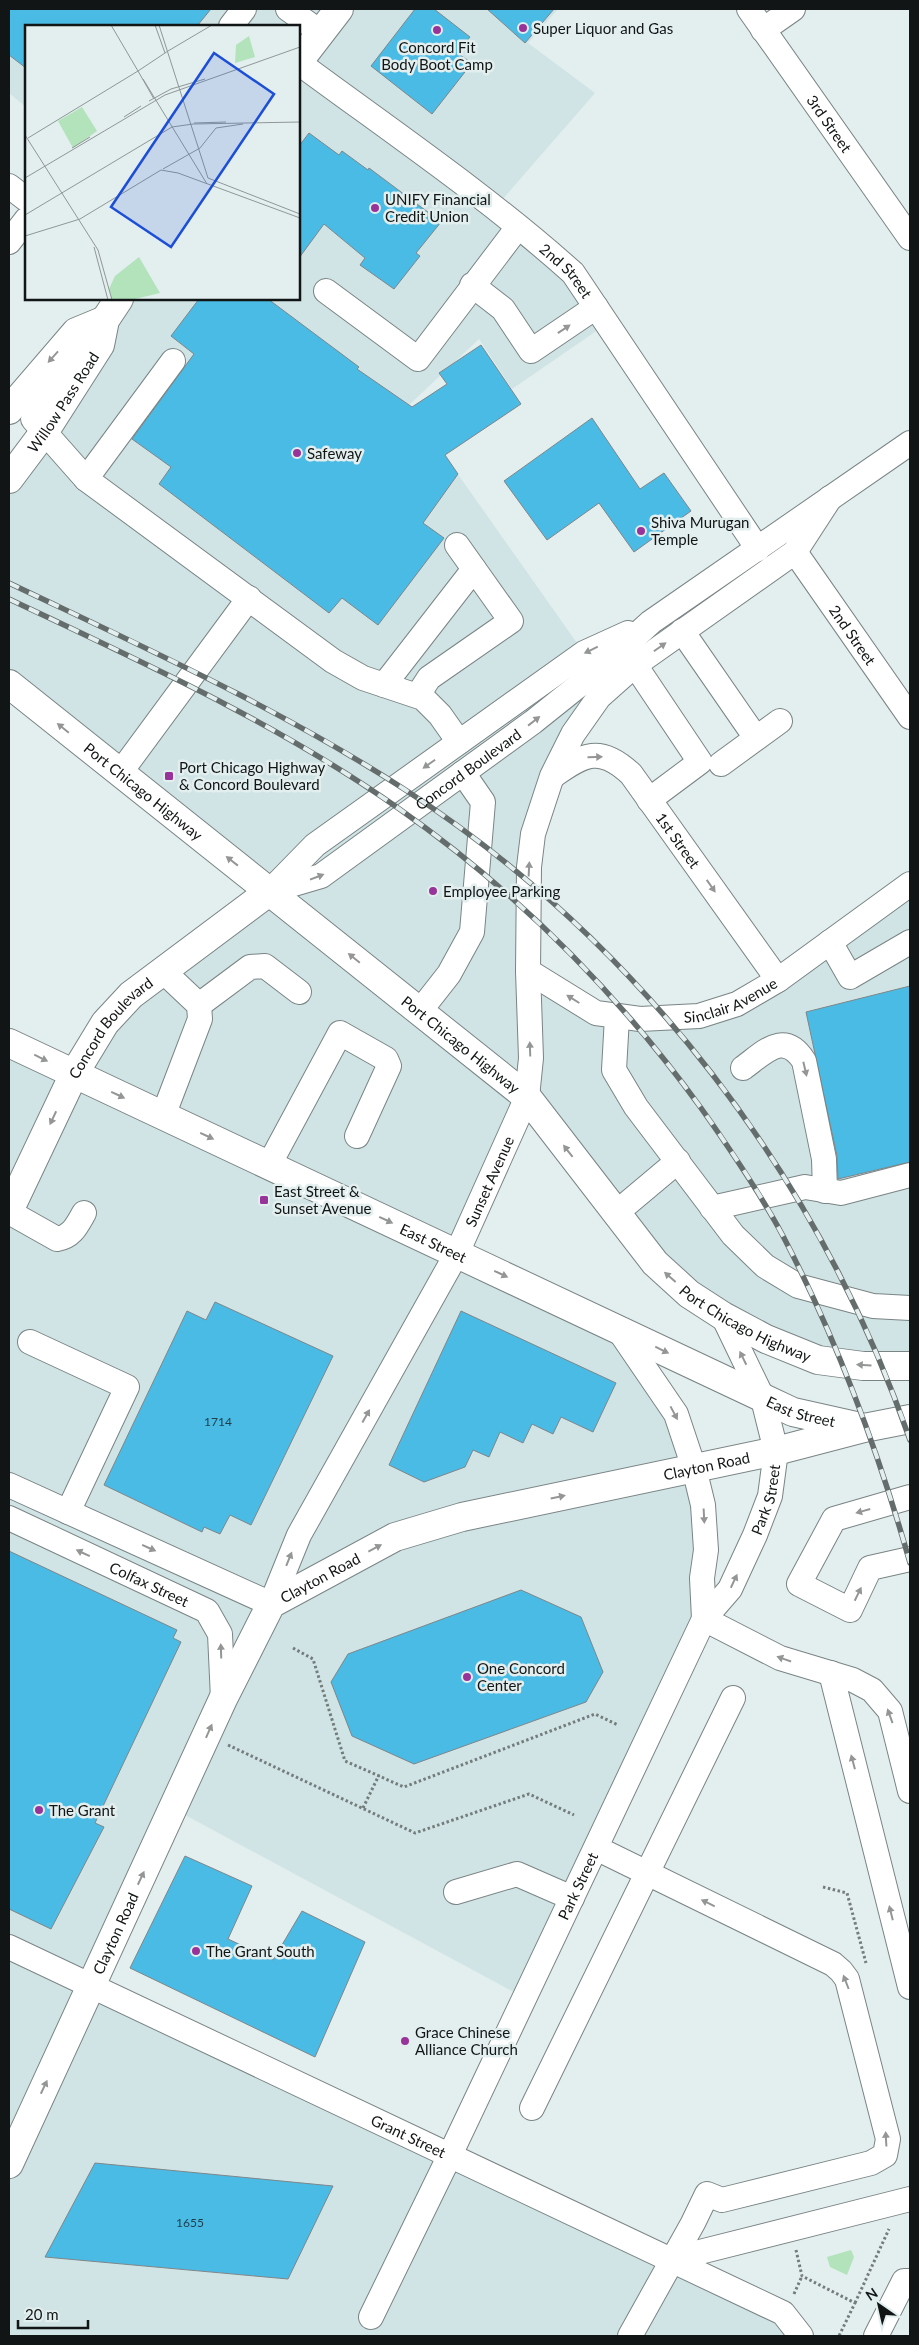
<svg xmlns="http://www.w3.org/2000/svg" width="919" height="2345" font-family="Lato,sans-serif">
  <style>
    .built { fill: #d0e4e5 }
    .green { fill: #b2e3bb }
    .building { fill: #49bbe5; stroke: #7e868a }
    .lines { fill: none; stroke-linecap: round; stroke-linejoin: round }
    .minor-casing { stroke: #7a8485; stroke-width: 26 }
    .major-casing { stroke: #7a8485; stroke-width: 30 }
    .path { stroke: #747c7c; stroke-width: 3; stroke-dasharray: 2.5 2.5; stroke-linecap: butt }
    .minor { stroke: #fff; stroke-width: 24 }
    .major { stroke: #fff; stroke-width: 28 }
    .rail-casing { stroke: #656c6c; stroke-width: 5.5 }
    .rail { stroke: #e3eeee; stroke-width: 4; stroke-dasharray: 11; stroke-linecap: butt }
    .oneway { fill: #949696 }
    .poi-dot { fill: #983499; stroke: #e3eeee; stroke-width: 2 }
    .labels { text-anchor: middle; dominant-baseline: central; stroke-width: 5; stroke-linejoin: round; paint-order: stroke }
    .number-label { font-size: 12px; fill: #1f3e49 }
    .poi-label { font-size: 15px; fill: #111515; stroke: #e3eeee; text-anchor: start }
    .street-label { font-size: 15px; fill: #111515; stroke: #e3eeee }
    .inset-road { fill: none; stroke: #8f9797; stroke-width: 1 }
    .view { fill: #1d4ed8; fill-opacity: 0.15; stroke: #1d4ed8; stroke-width: 2.5 }
    .inset-edge { fill: none; stroke: #111515; stroke-width: 2.5 }
  </style>
  <rect width="100%" height="100%" fill="#e3eeee"/>
  <path class="built" d="M9,9H558L528,43L595,93L495,208L608,323L512,389L479,339L409,405L584,653L599,697L540,809L528,971L596,1013L699,1016L910,884V1366H863L689,1294L527,1098L457,1253L618,1329L694,1468L704,1619L525,1998L174,1809L91,1986L672,2259L801,2336H9V1043L74,1074L105,1023L270,891L9,684V479L119,299H299V26H26V107L9,93Z"/>
  <path class="green" d="M851,2250L854,2257L847,2275L830,2267L827,2257Z"/>
  <path class="building" d="M9,9H211L197,26H26V68L9,55Z
    M415,9H434L470,37L457,53L472,63L432,114L371,66Z
    M487,9H554L525,43Z
    M309,133L339,155L342,151L368,170L369,168L441,222L416,253L420,256L394,289L360,265L365,258L324,224L299,258V146Z
    M199,299H268L359,367L357,369L412,407L447,384L439,373L481,345L521,404L445,455L458,474L423,523L444,538L378,625L342,598L329,613L159,484L171,467L132,439L194,354L171,336Z
    M592,418L640,489L664,473L691,511L634,552L599,503L547,540L504,481Z
    M910,986V1162L838,1179L837,1156L806,1012Z
    M215,1302L333,1356L251,1525L230,1515L220,1534L204,1527L202,1532L104,1485L187,1311L206,1320Z
    M461,1311L616,1383L593,1432L561,1417L553,1434L532,1424L523,1443L500,1432L489,1457L473,1450L465,1467L424,1482L389,1465Z
    M9,1551L177,1630L173,1638L181,1642L95,1823L104,1827L51,1929L9,1909Z
    M521,1590L581,1617L603,1672L586,1702L414,1764L352,1736L331,1682L348,1654Z
    M185,1856L252,1886L228,1939L273,1960L302,1911L365,1942L315,2057L130,1968Z
    M95,2163L333,2186L288,2279L45,2257Z"/>
  <g class="lines">
    <defs>
      <g id="minor">
        <path d="M288,9L320,32"/>
        <path id="s1" d="M749,9L910,238"/>
        <path d="M231,26L244,9"/>
        <path d="M763,30L793,9"/>
        <path id="s2" d="M299,63C391,131 487,196 573,273L758,549"/>
        <path d="M9,186L26,199"/>
        <path d="M9,242L26,220"/>
        <path d="M472,285L503,309L531,351L596,307"/>
        <path d="M326,291L418,359L518,227"/>
        <path d="M81,353L33,419L86,479L333,661L363,678L423,698L440,715L459,742"/>
        <path d="M86,479L173,361"/>
        <path d="M457,545L474,569"/>
        <path id="s3" d="M795,552L910,717"/>
        <path d="M682,631L756,738"/>
        <path d="M635,665L700,762L649,800"/>
        <path d="M384,685L474,569L511,621L429,678L418,695"/>
        <path d="M721,764L780,721"/>
        <path d="M120,773L249,598"/>
        <path id="s4" d="M553,776C584,754 600,745 631,774L778,980"/>
        <path d="M271,890L315,845L584,653L628,633"/>
        <path id="s5" d="M270,891L321,876L533,722L598,670L651,622L910,443"/>
        <path d="M830,942L850,977L910,942"/>
        <path d="M163,971L199,1005L200,1019L163,1116"/>
        <path id="s6" d="M528,971L596,1013L640,1019L699,1016L737,1004L778,980L910,884"/>
        <path d="M199,1005L250,967L265,966L299,992"/>
        <path d="M420,1011L449,974L472,932L483,802L463,773"/>
        <path d="M617,1017L614,1070L636,1107L733,1235L765,1266L798,1286L873,1306L910,1308"/>
        <path d="M743,1068C765,1052 784,1030 804,1061L824,1159L825,1191"/>
        <path d="M269,1165L340,1033L386,1059L389,1066L357,1136"/>
        <path d="M712,1208L805,1187L841,1193L910,1175"/>
        <path d="M9,1212L57,1239C72,1237 77,1225 84,1213"/>
        <path d="M616,1213L678,1161"/>
        <path d="M618,1329L676,1414L694,1468L703,1505L706,1550L702,1578L704,1619"/>
        <path d="M30,1342L127,1387L68,1512"/>
        <path id="s7" d="M9,1485L271,1604L299,1535L457,1253L527,1097L531,1058L528,971L529,867L533,834L552,776L573,734L599,697L635,665L795,552L830,498"/>
        <path d="M910,1497L834,1519L799,1584L850,1610L870,1568L910,1559"/>
        <path id="s8" d="M9,1518L207,1611L220,1634L223,1699"/>
        <path d="M704,1619L780,1658L853,1680L872,1690L890,1711L910,1791"/>
        <path d="M831,1673L910,1987"/>
        <path d="M596,1848L833,1964L841,1971L847,1979L888,2139L885,2155L871,2163L722,2200L707,2194L693,2223L630,2336"/>
        <path d="M456,1892L517,1874L572,1898"/>
        <path id="s9" d="M9,1947L783,2313L801,2336"/>
        <path d="M532,2108L733,1698"/>
        <path d="M672,2259L910,2199"/>
        <path id="s10" d="M371,2317L450,2155L704,1619L730,1589L755,1535L770,1496L776,1451L763,1399L723,1316"/>
        <path d="M876,2336L904,2281H910"/>
      </g>
      <g id="major">
        <path d="M299,61L339,9"/>
        <path d="M9,410L76,332L105,320"/>
        <path id="s11" d="M9,479L45,431L100,345L105,320L119,299"/>
        <path id="s12" d="M9,684L527,1097L655,1263L689,1294L723,1316L766,1339L818,1360L863,1366H910"/>
        <path id="s13" d="M9,1043L793,1412L860,1427"/>
        <path id="s14" d="M9,1211L74,1074L105,1023L131,995L270,891"/>
        <path id="s15" d="M9,2164L223,1699L271,1604L395,1537L462,1517L776,1451L864,1428L910,1419"/>
      </g>
    </defs>
    <use href="#minor" class="minor-casing"/>
    <use href="#major" class="major-casing"/>
    <path class="path" d="M293,1648L313,1659L345,1761L404,1787L595,1714L618,1725
      M228,1745L415,1833L529,1794L574,1815
      M363,1808L379,1775
      M823,1887L847,1893L866,1963
      M796,2250L802,2276L855,2303L839,2336
      M794,2294L802,2276
      M855,2303L889,2229"/>
    <use href="#minor" class="minor"/>
    <use href="#major" class="major"/>
    <defs>
      <path id="rail" d="M9,583C143,647 279,708 404,789C640,942 818,1175 910,1440
        M9,599C142,662 277,723 398,808C515,890 617,992 701,1108C730,1149 759,1191 783,1236C837,1340 878,1450 910,1563"/>
    </defs>
    <use href="#rail" class="rail-casing"/>
    <use href="#rail" class="rail"/>
  </g>
  <defs><path id="oneway-solid" d="M-6-.8H1V-3.2L6.5 0L1 3.2V.8H-6Z" transform="scale(1.25)"/></defs>
  <g class="oneway">
    <use href="#oneway-solid" transform="translate(564 329) rotate(-34)"/>
    <use href="#oneway-solid" transform="translate(53 357) rotate(132)"/>
    <use href="#oneway-solid" transform="translate(660 647) rotate(-35)"/>
    <use href="#oneway-solid" transform="translate(591 650) rotate(154)"/>
    <use href="#oneway-solid" transform="translate(534 721) rotate(-38)"/>
    <use href="#oneway-solid" transform="translate(63 728) rotate(-141)"/>
    <use href="#oneway-solid" transform="translate(595 757) rotate(-2)"/>
    <use href="#oneway-solid" transform="translate(429 764) rotate(145)"/>
    <use href="#oneway-solid" transform="translate(232 861) rotate(-142)"/>
    <use href="#oneway-solid" transform="translate(529 869) rotate(-87)"/>
    <use href="#oneway-solid" transform="translate(317 877) rotate(-21)"/>
    <use href="#oneway-solid" transform="translate(711 886) rotate(55)"/>
    <use href="#oneway-solid" transform="translate(354 958) rotate(-141)"/>
    <use href="#oneway-solid" transform="translate(573 999) rotate(-148)"/>
    <use href="#oneway-solid" transform="translate(530 1049) rotate(-92)"/>
    <use href="#oneway-solid" transform="translate(41 1058) rotate(26)"/>
    <use href="#oneway-solid" transform="translate(805 1069) rotate(77)"/>
    <use href="#oneway-solid" transform="translate(118 1095) rotate(25)"/>
    <use href="#oneway-solid" transform="translate(53 1118) rotate(115)"/>
    <use href="#oneway-solid" transform="translate(207 1136) rotate(25)"/>
    <use href="#oneway-solid" transform="translate(568 1151) rotate(-128)"/>
    <use href="#oneway-solid" transform="translate(386 1220) rotate(25)"/>
    <use href="#oneway-solid" transform="translate(501 1274) rotate(25)"/>
    <use href="#oneway-solid" transform="translate(670 1277) rotate(-139)"/>
    <use href="#oneway-solid" transform="translate(662 1350) rotate(26)"/>
    <use href="#oneway-solid" transform="translate(743 1358) rotate(-116)"/>
    <use href="#oneway-solid" transform="translate(864 1365) rotate(-177)"/>
    <use href="#oneway-solid" transform="translate(674 1413) rotate(62)"/>
    <use href="#oneway-solid" transform="translate(366 1416) rotate(-61)"/>
    <use href="#oneway-solid" transform="translate(558 1497) rotate(-12)"/>
    <use href="#oneway-solid" transform="translate(863 1511) rotate(164)"/>
    <use href="#oneway-solid" transform="translate(704 1516) rotate(87)"/>
    <use href="#oneway-solid" transform="translate(149 1548) rotate(24)"/>
    <use href="#oneway-solid" transform="translate(375 1548) rotate(-28)"/>
    <use href="#oneway-solid" transform="translate(83 1553) rotate(-155)"/>
    <use href="#oneway-solid" transform="translate(289 1559) rotate(-68)"/>
    <use href="#oneway-solid" transform="translate(734 1581) rotate(-65)"/>
    <use href="#oneway-solid" transform="translate(858 1594) rotate(-64)"/>
    <use href="#oneway-solid" transform="translate(221 1651) rotate(-92)"/>
    <use href="#oneway-solid" transform="translate(784 1659) rotate(-161)"/>
    <use href="#oneway-solid" transform="translate(890 1716) rotate(-110)"/>
    <use href="#oneway-solid" transform="translate(209 1731) rotate(-66)"/>
    <use href="#oneway-solid" transform="translate(853 1762) rotate(-105)"/>
    <use href="#oneway-solid" transform="translate(141 1878) rotate(-65)"/>
    <use href="#oneway-solid" transform="translate(708 1903) rotate(-154)"/>
    <use href="#oneway-solid" transform="translate(891 1913) rotate(-104)"/>
    <use href="#oneway-solid" transform="translate(846 1982) rotate(-111)"/>
    <use href="#oneway-solid" transform="translate(44 2087) rotate(-65)"/>
    <use href="#oneway-solid" transform="translate(886 2139) rotate(-93)"/>
  </g>
  <g class="poi-dot">
    <circle cx="523" cy="28" r="5"/>
    <circle cx="437" cy="30" r="5"/>
    <circle cx="375" cy="208" r="5"/>
    <circle cx="297" cy="453" r="5"/>
    <circle cx="641" cy="531" r="5"/>
    <rect x="164" y="771" width="10" height="10" rx="2.5"/>
    <circle cx="433" cy="891" r="5"/>
    <rect x="259" y="1195" width="10" height="10" rx="2.5"/>
    <circle cx="467" cy="1677" r="5"/>
    <circle cx="39" cy="1810" r="5"/>
    <circle cx="196" cy="1951" r="5"/>
    <circle cx="405" cy="2041" r="5"/>
  </g>
  <g class="labels">
    <g class="number-label">
      <text x="218" y="1421">1714</text>
      <text x="190" y="2222">1655</text>
    </g>
    <g class="poi-label">
      <text x="533" y="28">Super Liquor and Gas</text>
      <text x="437" y="47" text-anchor="middle">Concord Fit<tspan x="437" dy="17">Body Boot Camp</tspan></text>
      <text x="385" y="199">UNIFY Financial<tspan x="385" dy="17">Credit Union</tspan></text>
      <text x="307" y="453">Safeway</text>
      <text x="651" y="522">Shiva Murugan<tspan x="651" dy="17">Temple</tspan></text>
      <text x="179" y="767">Port Chicago Highway<tspan x="179" dy="17">&amp; Concord Boulevard</tspan></text>
      <text x="443" y="891">Employee Parking</text>
      <text x="274" y="1191">East Street &amp;<tspan x="274" dy="17">Sunset Avenue</tspan></text>
      <text x="477" y="1668">One Concord<tspan x="477" dy="17">Center</tspan></text>
      <text x="49" y="1810">The Grant</text>
      <text x="206" y="1951">The Grant South</text>
      <text x="415" y="2032">Grace Chinese<tspan x="415" dy="17">Alliance Church</tspan></text>
    </g>
    <g class="street-label">
      <text stroke="none"><textPath href="#s1" startOffset="140">3rd Street</textPath></text>
      <text stroke="none"><textPath href="#s2" startOffset="339">2nd Street</textPath></text>
      <text stroke="none"><textPath href="#s11" startOffset="94">Willow Pass Road</textPath></text>
      <text stroke="none"><textPath href="#s3" startOffset="101">2nd Street</textPath></text>
      <text stroke="none"><textPath href="#s5" startOffset="235">Concord Boulevard</textPath></text>
      <text stroke="none"><textPath href="#s12" startOffset="172">Port Chicago Highway</textPath></text>
      <text stroke="none"><textPath href="#s4" startOffset="170">1st Street</textPath></text>
      <text stroke="none"><textPath href="#s6" startOffset="218">Sinclair Avenue</textPath></text>
      <text stroke="none"><textPath href="#s14" startOffset="211">Concord Boulevard</textPath></text>
      <text stroke="none"><textPath href="#s12" startOffset="578">Port Chicago Highway</textPath></text>
      <text stroke="none"><textPath href="#s7" startOffset="764">Sunset Avenue</textPath></text>
      <text stroke="none"><textPath href="#s13" startOffset="469">East Street</textPath></text>
      <text stroke="none"><textPath href="#s12" startOffset="982">Port Chicago Highway</textPath></text>
      <text stroke="none"><textPath href="#s13" startOffset="874">East Street</textPath></text>
      <text stroke="none"><textPath href="#s15" startOffset="1079">Clayton Road</textPath></text>
      <text stroke="none"><textPath href="#s10" startOffset="910">Park Street</textPath></text>
      <text stroke="none"><textPath href="#s15" startOffset="674">Clayton Road</textPath></text>
      <text stroke="none"><textPath href="#s8" startOffset="155">Colfax Street</textPath></text>
      <text stroke="none"><textPath href="#s10" startOffset="478">Park Street</textPath></text>
      <text stroke="none"><textPath href="#s15" startOffset="254">Clayton Road</textPath></text>
      <text stroke="none"><textPath href="#s9" startOffset="442">Grant Street</textPath></text>
    </g>
  </g>
  <g transform="translate(25 25)">
    <rect width="275" height="275" fill="#e3eeee"/>
    <path d="M224,11L230,32L210,38L211,20ZM57,82L72,106L48,123L33,96ZM114,232L135,268L106,275H87L84,264L90,251Z" fill="#b2e3bb"/>
    <path class="inset-road" d="M130,0L140,28M134,0L183,153L275,189M143,26L187,0M118,54L182,159M129,74L113,46L143,26M124,76L146,64L180,54M99,92L116,81M169,98L201,97M168,99L275,97M0,110L73,225L87,275M3,113L113,46L86,0M47,123L65,112M138,144L175,123L191,103L218,99M0,153L140,70L275,22M0,190L147,102L168,99M0,211L55,194L136,145L153,148L275,193M69,222L83,275"/>
    <path class="view" d="M189,28L249,69L146,222L86,182Z"/>
    <rect width="275" height="275" class="inset-edge"/>
  </g>
  <rect width="919" height="2345" fill="none" stroke="#111515" stroke-width="20"/>
  <g transform="translate(879 2305) rotate(326)" stroke="#e3eeee" stroke-width="4" paint-order="stroke">
  <path d="M0-4L9 19L0 12L-9 19Z" fill="#111515"/>
  <text y="-8" font-size="14" font-weight="bold" text-anchor="middle" fill="#111515">N</text>
  </g>
  <path d="M18 2320v8h70v-8" fill="none" stroke="#111515" stroke-width="2.5"/>
  <text x="25" y="2320" font-size="15" fill="#111515" stroke="#e3eeee" stroke-width="4" paint-order="stroke">20 m</text>
</svg>
